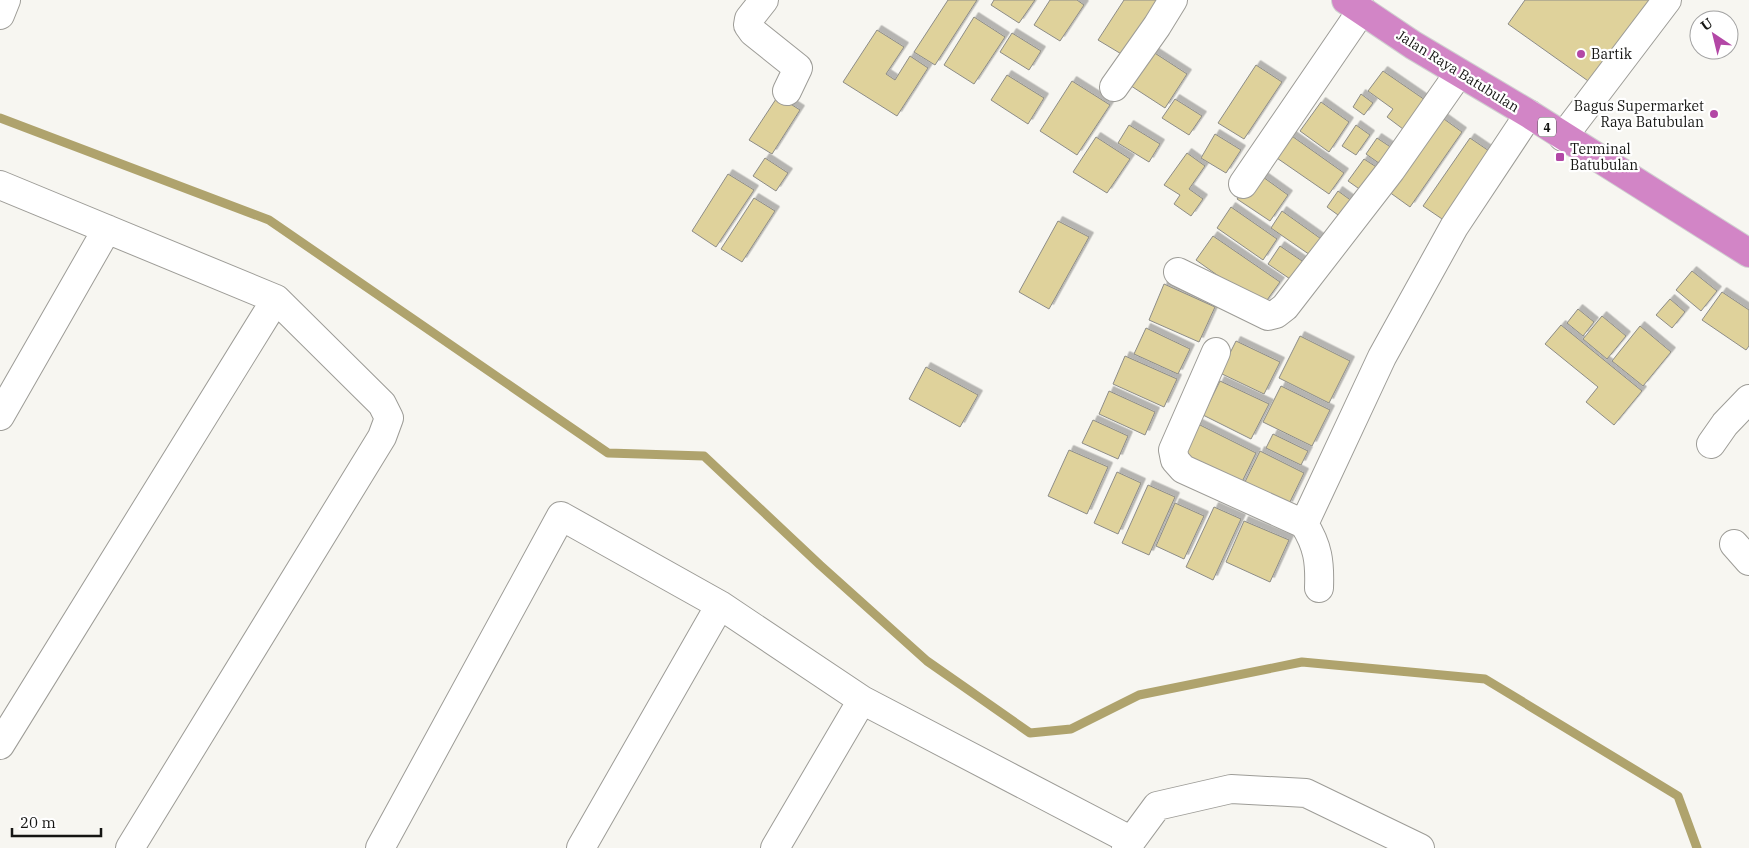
<svg xmlns="http://www.w3.org/2000/svg" width="1749" height="848" font-family="'IBM Plex Serif',serif">
  <style>
    .lines { fill: none; stroke-linecap: round; stroke-linejoin: round }
    .stream { stroke: #afa36d; stroke-width: 9 }
    .building { fill: #dfd29b; stroke: #8d8c87; filter: url(#shadow) }
    .minor-casing { stroke: #9d9c97; stroke-width: 30 }
    .highway-casing { stroke: #d0d0d0; stroke-width: 30 }
    .minor { stroke: #fff; stroke-width: 28 }
    .highway { stroke: #d285c6; stroke-width: 28 }
    .poi-dot { fill: #b347a6; stroke: #fff; stroke-width: 2 }
    .labels { text-anchor: middle; dominant-baseline: central; stroke-width: 4.5; stroke-linejoin: round; paint-order: stroke }
    .shield { fill: #fff; stroke: #5b5b5a; stroke-width: 1 }
    .shield-label { font-size: 12px; font-weight: bold; fill: #151513 }
    .poi-label { font-size: 14px; fill: #151513; stroke: #fff; text-anchor: start }
    .street-label { font-size: 14px; fill: #151513; stroke: #fff }
  </style>
  <defs>
    <filter id="shadow"><feDropShadow dx="4.5" dy="-4.5" stdDeviation="0" flood-color="#0004"/></filter>
  </defs>
  <rect width="100%" height="100%" fill="#f7f6f1"/>
  <g class="lines">
    <path class="stream" d="M0,118L269,220L608,453L704,456L820,565L927,661L1030,733L1071,729L1139,695L1302,662L1485,679L1678,796L1697,848"/>
  </g>
  <path class="building" d="M948,0H977L935,65L914,52Z
    M994,0H1035L1019,23L991,5Z
    M1050,0H1077L1084,5L1060,41L1034,25Z
    M1124,0H1166L1128,58L1098,40Z
    M1525,0H1651L1591,83L1508,24Z
    M974,17L1005,37L974,84L944,65Z
    M877,30L904,47L886,74L895,80L910,56L928,68L897,116L843,82Z
    M1012,33L1041,51L1029,70L1000,52Z
    M1147,48L1187,74L1165,108L1125,82Z
    M1256,65L1282,82L1244,139L1218,123Z
    M1383,71L1428,102L1407,132L1387,117L1393,109L1368,91Z
    M1007,75L1044,98L1028,124L991,100Z
    M1072,81L1110,105L1077,155L1040,131Z
    M1361,94L1373,103L1364,115L1353,107Z
    M778,96L800,110L772,154L749,140Z
    M1175,99L1202,116L1189,135L1162,118Z
    M1321,102L1349,122L1329,152L1300,131Z
    M1437,114L1462,132L1410,207L1385,189Z
    M1129,125L1160,144L1149,162L1118,143Z
    M1356,125L1370,135L1356,155L1342,146Z
    M1215,134L1241,150L1226,173L1201,158Z
    M1289,134L1344,173L1329,194L1274,156Z
    M1096,137L1130,159L1107,193L1073,172Z
    M1377,138L1395,150L1383,166L1366,154Z
    M1470,138L1492,153L1445,221L1423,206Z
    M1187,153L1205,166L1189,189L1203,199L1191,216L1174,204L1180,195L1164,185Z
    M765,158L788,173L776,191L753,176Z
    M1364,159L1381,170L1365,193L1348,181Z
    M1256,172L1288,195L1270,221L1237,199Z
    M728,174L754,190L716,247L692,231Z
    M1338,191L1356,204L1345,220L1327,207Z
    M754,198L775,211L742,262L721,249Z
    M1231,207L1277,239L1263,260L1217,228Z
    M1282,211L1324,241L1313,257L1271,228Z
    M1058,221L1089,237L1049,309L1019,292Z
    M1213,236L1280,282L1262,307L1196,260Z
    M1280,246L1308,265L1296,283L1268,264Z
    M1692,271L1717,291L1701,311L1676,290Z
    M1164,284L1215,307L1199,342L1149,320Z
    M1722,292L1749,310V346L1746,350L1702,320Z
    M1670,299L1685,312L1672,328L1656,315Z
    M1578,309L1594,322L1583,336L1567,323Z
    M1602,316L1626,336L1607,359L1583,339Z
    M1561,325L1642,391L1614,425L1586,402L1598,387L1545,344Z
    M1640,326L1671,352L1643,386L1612,361Z
    M1146,328L1190,349L1178,374L1134,354Z
    M1300,336L1350,361L1329,403L1279,378Z
    M1236,341L1280,362L1264,394L1220,373Z
    M1125,356L1177,379L1164,407L1113,384Z
    M926,367L978,395L960,427L909,399Z
    M1220,381L1269,404L1251,439L1203,415Z
    M1281,386L1330,410L1312,446L1263,422Z
    M1109,391L1155,412L1145,435L1099,414Z
    M1093,420L1128,436L1118,459L1082,443Z
    M1198,424L1256,453L1239,488L1180,459Z
    M1273,434L1308,451L1301,465L1266,448Z
    M1069,450L1108,467L1087,514L1048,496Z
    M1260,451L1304,473L1288,506L1244,484Z
    M1117,472L1141,483L1118,534L1094,523Z
    M1148,485L1175,497L1149,555L1122,543Z
    M1175,503L1204,516L1184,559L1156,546Z
    M1214,507L1241,519L1213,580L1186,567Z
    M1244,521L1289,540L1270,582L1226,562Z"/>
  <g class="lines">
    <defs>
      <path id="minor" d="M764,0L749,19L748,25L753,32L798,68L787,91
        M0,15L6,0
        M1114,87L1157,26L1173,0
        M1563,137L1667,0
        M1243,184L1362,10
        M0,185L276,299L382,404L389,418L382,437L130,848
        M1178,272L1268,316L1276,314L1285,307L1391,170L1459,73
        M1216,352L1173,450L1175,460L1183,469L1304,524L1382,357L1454,227L1529,114
        M0,416L107,229
        M1711,444L1725,424L1749,399
        M1304,524C1318,546 1320,562 1319,588
        M1734,544L1749,561
        M0,745L276,299
        M380,848L561,516L720,605L862,700L1130,840
        M581,848L720,605
        M775,848L862,700
        M1126,848L1157,806L1231,789L1306,793L1420,848"/>
      <path id="highway" d="M1346,0L1413,45L1529,114L1749,253"/>
    </defs>
    <use href="#minor" class="minor-casing"/>
    <use href="#highway" class="highway-casing"/>
    <use href="#minor" class="minor"/>
    <use href="#highway" class="highway"/>
  </g>
  <g class="poi-dot">
    <circle cx="1581" cy="54" r="5"/>
    <circle cx="1714" cy="114" r="5"/>
    <rect x="1555" y="152" width="10" height="10" rx="2.5"/>
  </g>
  <g class="labels">
    <rect class="shield" x="1538" y="117.5" width="18" height="19" rx="4"/>
    <g class="shield-label">
      <text x="1547" y="127">4</text>
    </g>
    <g class="poi-label">
      <text x="1591" y="54">Bartik</text>
      <text x="1704" y="106" text-anchor="end">Bagus Supermarket<tspan x="1704" dy="16">Raya Batubulan</tspan></text>
      <text x="1570" y="149">Terminal<tspan x="1570" dy="16">Batubulan</tspan></text>
    </g>
    <g class="street-label">
      <text transform="translate(1458 71) rotate(32)">Jalan Raya Batubulan</text>
    </g>
  </g>
  <g transform="translate(1714 35) rotate(325)"><circle r="24" fill="#ffffff" stroke="#a1a1a1"/>
  <path d="M0-4L9 19L0 12L-9 19Z" fill="#b347a6"/>
  <text y="-8" font-size="14" font-weight="bold" text-anchor="middle" fill="#151513">U</text>
  </g>
  <path d="M12 828v8h89v-8" fill="none" stroke="#151513" stroke-width="2.5"/>
  <text x="20" y="828" font-size="15" fill="#151513" stroke="#ffffff" stroke-width="4" paint-order="stroke">20 m</text>
</svg>
